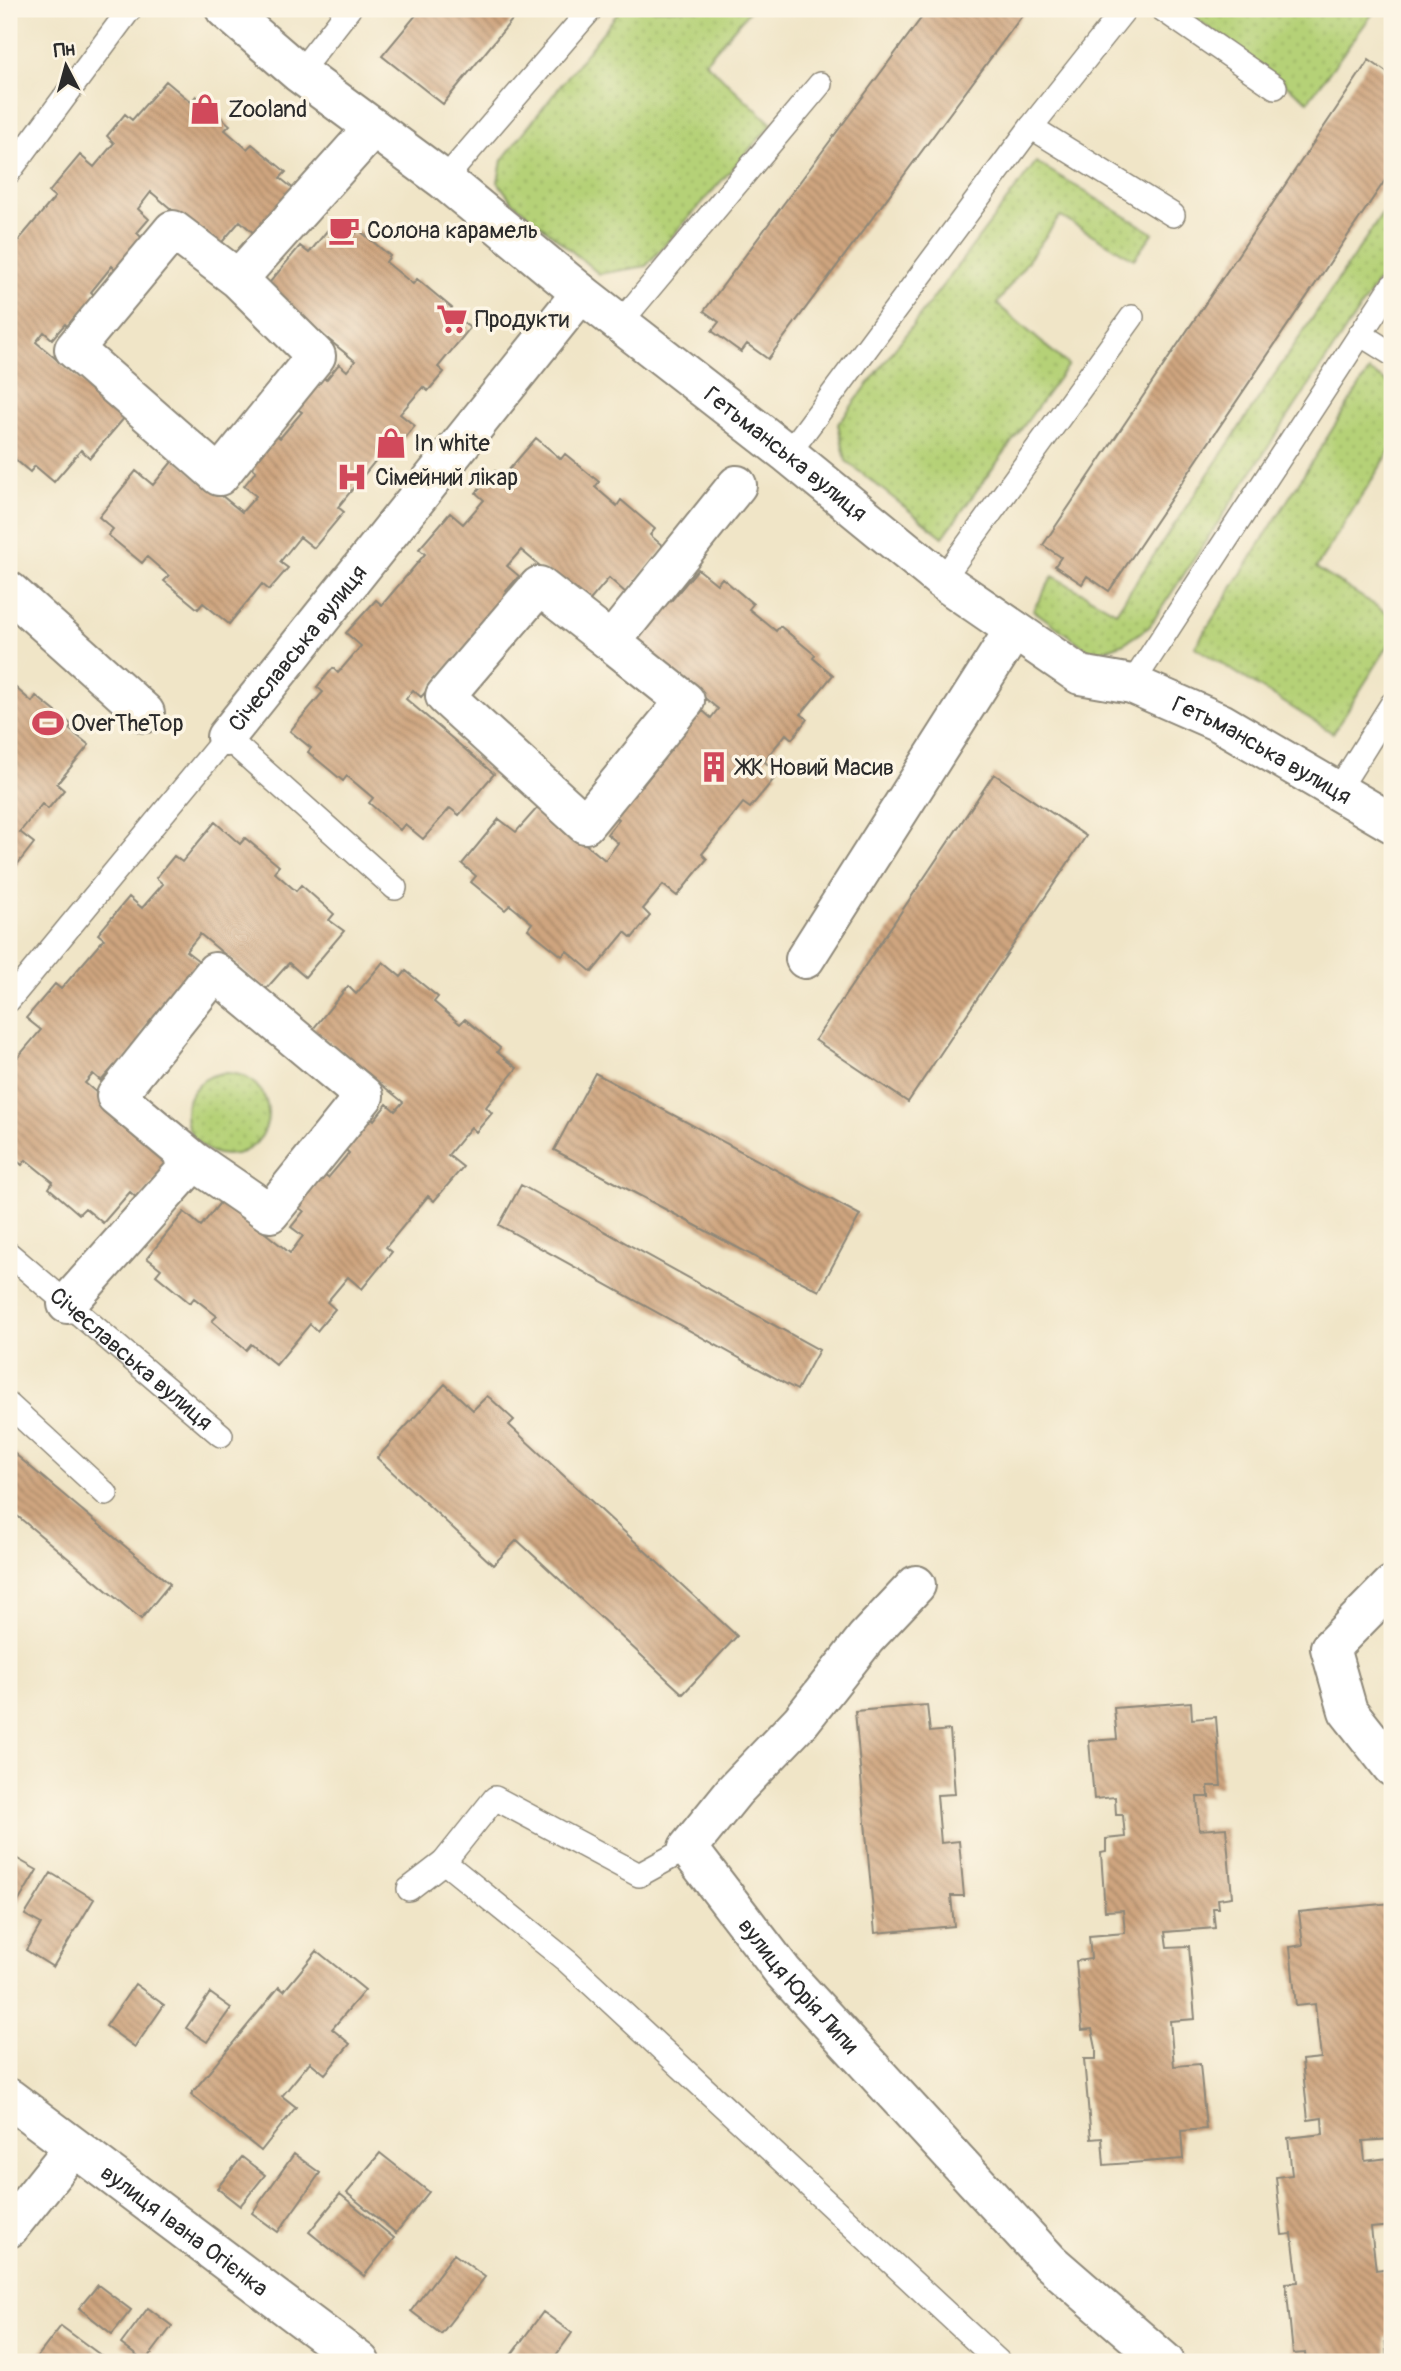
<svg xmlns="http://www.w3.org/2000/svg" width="1401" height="2371" font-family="Pangolin,sans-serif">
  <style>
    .green { fill: url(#green-dots); stroke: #707e51; stroke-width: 2 }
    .building { fill: url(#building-back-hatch) }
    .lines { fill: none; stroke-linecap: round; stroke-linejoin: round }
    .lane-casing { stroke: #8e8879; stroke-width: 26 }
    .street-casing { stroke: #8e8879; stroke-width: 42 }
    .lane { stroke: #fff; stroke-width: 23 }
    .street { stroke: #fff; stroke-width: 38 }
    .labels { text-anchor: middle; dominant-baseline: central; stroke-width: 7; stroke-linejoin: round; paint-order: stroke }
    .poi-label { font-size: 23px; fill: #2b2b2b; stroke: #fcf5e5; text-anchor: start }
    .street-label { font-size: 23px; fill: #2b2b2b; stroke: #fcf5e5 }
  </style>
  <defs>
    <pattern id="green-dots" width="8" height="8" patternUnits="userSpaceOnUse" patternTransform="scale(1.75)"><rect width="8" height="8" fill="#b5d177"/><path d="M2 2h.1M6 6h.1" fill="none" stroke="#9cb467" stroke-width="1.8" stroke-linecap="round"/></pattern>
    <pattern id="building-back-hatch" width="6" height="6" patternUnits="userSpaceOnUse" patternTransform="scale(1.75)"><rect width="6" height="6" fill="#cfa57f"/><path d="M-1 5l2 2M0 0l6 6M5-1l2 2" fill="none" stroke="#a88768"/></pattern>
  </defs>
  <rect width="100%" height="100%" fill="#fcf5e5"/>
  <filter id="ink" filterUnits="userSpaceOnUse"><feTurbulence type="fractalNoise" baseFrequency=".0143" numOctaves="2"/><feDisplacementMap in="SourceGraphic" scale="14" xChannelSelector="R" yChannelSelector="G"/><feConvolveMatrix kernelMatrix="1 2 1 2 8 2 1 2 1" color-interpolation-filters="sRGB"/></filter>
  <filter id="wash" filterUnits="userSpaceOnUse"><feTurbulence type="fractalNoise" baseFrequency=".00686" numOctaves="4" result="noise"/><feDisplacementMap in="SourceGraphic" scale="28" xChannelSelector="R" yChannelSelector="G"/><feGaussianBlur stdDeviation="1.57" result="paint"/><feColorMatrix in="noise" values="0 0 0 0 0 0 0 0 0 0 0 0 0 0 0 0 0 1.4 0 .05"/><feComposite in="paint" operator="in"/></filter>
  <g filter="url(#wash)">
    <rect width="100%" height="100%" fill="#f0e5c7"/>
    <path class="green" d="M621,9H751L705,62L772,124L646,266L599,274L511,200L498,182L502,160Z
      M1183,9H1376L1308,101Z
      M1036,162L1153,233L1134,259L1060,216L997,304L1068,365L943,537L846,461L838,424Z
      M1392,199V260L1149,627L1124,643L1094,654L1033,610L1053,576L1116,612Z
      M1369,371L1392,385V448L1316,568L1392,616V640L1333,733L1195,647Z
      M186 1114a41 41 0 1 1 82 0a41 41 0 1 1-82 0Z"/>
    <g id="blocks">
      <path class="building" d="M421,9H521L443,104L382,56Z
        M928,9H1027L768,359L747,344L741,352L712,331L719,322L704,311Z
        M1369,60L1392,76V170L1109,591L1087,576L1082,584L1055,566L1061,557L1043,545Z
        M166,81L191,102L196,96L230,125L225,130L247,149L252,144L286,172L280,178L295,190L256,235L240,221L217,248L151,192L138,209L149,219L137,233L143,239L117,271L112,266L91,292L96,297L69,328L65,324L52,339L44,332L36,342L125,417L90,458L81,450L54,482L35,466L30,472L9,454V245L12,248L55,197L49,192L80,155L94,167L114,143L107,136L125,114L132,120Z
        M335,221L353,236L359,230L390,256L386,262L413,284L417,279L452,308L449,311L470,328L438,367L444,372L428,391L423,387L400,414L415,426L387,460L380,455L338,507L344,512L314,548L300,537L280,562L288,568L269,590L262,584L229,624L203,603L198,609L164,581L169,576L147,557L142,563L108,535L113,529L99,517L136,471L153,485L175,458L242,512L256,496L244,486L256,471L249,465L275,434L280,438L302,412L296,408L322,376L326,380L339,364L347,371L355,361L265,288L300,246L309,253Z
        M536,438L561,459L565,454L599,482L595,487L617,506L621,500L655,529L650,535L664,547L626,593L609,578L586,605L521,550L507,566L519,576L506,591L513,596L421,697L413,690L406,699L494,774L459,815L450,808L423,839L405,824L400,830L369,803L373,798L347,776L343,781L308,752L311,748L290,731L323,692L317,687L333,668L338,673L361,646L346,633L376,600L382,605L425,554L419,549L450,513L463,524L484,500L476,493L495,471L502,478Z
        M698,569L717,584L722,578L753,604L749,609L776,631L780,626L815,655L813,658L833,675L801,714L807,719L792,739L786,734L764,761L778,774L750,808L743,803L702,854L707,859L677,896L663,885L643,909L650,916L632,938L625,932L592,972L567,951L562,956L528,929L532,923L510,905L505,910L471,882L476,876L462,864L499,819L516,832L539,806L605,860L618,843L607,834L619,819L612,813L638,781L643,785L664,759L659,755L685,724L689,727L703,711L711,718L718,709L628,635L663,594L672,600Z
        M9,682L32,702L36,696L72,725L69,729L89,745L57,784L64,790L48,809L42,804L20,832L34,843L9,875Z
        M994,774L1086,836L908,1102L815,1040Z
        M215,822L240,844L245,838L279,866L274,872L296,891L301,885L334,914L329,920L344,931L305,977L289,963L266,989L200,934L186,951L199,961L186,975L192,981L166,1012L161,1008L140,1034L145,1038L118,1069L114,1066L101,1081L93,1074L85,1083L174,1158L139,1200L130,1192L103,1223L85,1208L79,1214L49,1188L53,1182L26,1160L22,1165L9,1154V1057L12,1053L18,1057L41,1030L26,1018L55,984L61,989L104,939L98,934L129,897L142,908L163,884L156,878L174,856L182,862Z
        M383,962L401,977L406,971L438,997L434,1002L460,1024L465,1019L500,1048L497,1052L517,1068L486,1107L492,1113L476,1132L471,1127L448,1155L463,1167L434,1201L428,1196L386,1247L392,1252L362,1289L348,1277L327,1302L335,1309L317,1331L310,1324L276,1365L251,1344L246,1350L212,1321L217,1316L194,1298L190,1303L156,1275L161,1269L147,1258L184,1212L201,1226L223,1199L290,1253L303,1236L291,1227L304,1211L297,1207L323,1175L328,1178L349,1153L344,1148L370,1116L374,1120L387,1104L395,1111L403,1102L313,1029L348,986L356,994Z
        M595,1073L860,1215L819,1291L554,1150Z
        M521,1185L819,1350L797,1390L499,1225Z
        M445,1384L473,1410L487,1396L490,1398L514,1420L509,1425L737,1636L683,1694L517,1540L493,1565L377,1458Z
        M9,1449L170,1584L141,1619L9,1509Z
        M1191,1702L1192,1719L1216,1717L1221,1786H1208L1209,1797H1197L1199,1830L1226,1828L1232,1897L1218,1899L1219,1908H1213L1215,1928L1165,1932L1167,1947L1189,1946L1195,2019L1170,2021L1174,2066L1200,2064L1206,2129L1181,2131L1183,2159L1104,2165L1102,2138L1091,2139L1084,2059H1096V2048L1092,2029L1082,2030L1076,1961L1091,1959L1089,1936L1125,1933L1123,1910L1105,1911L1101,1853L1106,1852V1839L1125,1837L1123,1815H1116L1115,1797L1094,1799L1089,1741L1117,1739L1114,1708Z
        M927,1705L930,1732L950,1730L955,1794L937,1795L941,1843L959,1841L964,1896H951L954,1926L875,1933L855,1711Z
        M14,1857L37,1870L17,1904L9,1900V1866Z
        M51,1873L94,1899L53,1967L26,1950L41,1924L25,1915Z
        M1392,1903V2139L1363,2141L1365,2161L1389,2158L1392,2226L1371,2228L1376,2270L1392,2268V2337L1385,2338L1387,2362H1306L1305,2353L1293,2354L1286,2283L1298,2282L1292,2234L1282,2235L1276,2177L1292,2175L1288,2138L1323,2134L1322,2118L1308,2120L1302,2060L1321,2058L1315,2004L1296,2006L1290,1947L1303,1945L1299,1912Z
        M317,1951L365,1990L332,2029L350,2044L325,2074L310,2062L282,2096L296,2107L261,2151L191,2094L279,1987L284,1991Z
        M135,1984L164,2005L135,2047L106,2026Z
        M210,1993L231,2008L207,2042L186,2028Z
        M380,2153L429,2192L396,2233L347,2193Z
        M294,2154L320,2173L278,2232L252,2213Z
        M242,2157L265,2175L240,2206L217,2188Z
        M340,2194L394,2238L364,2276L309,2232Z
        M454,2254L485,2277L441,2334L411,2311Z
        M98,2285L131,2310L112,2334L79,2308Z
        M148,2308L172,2326L145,2362L121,2344Z
        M543,2312L572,2333L551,2362H506Z
        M61,2326L110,2362H38L35,2360Z"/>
    </g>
  </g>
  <g filter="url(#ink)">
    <use href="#blocks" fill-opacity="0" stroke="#8e8879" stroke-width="2"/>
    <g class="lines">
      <defs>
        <g id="lane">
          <path d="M1162,9L1275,87"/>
          <path d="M299,73L349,9"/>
          <path d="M1031,127L1173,215"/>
          <path d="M9,172L130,9"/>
          <path d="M444,180L591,9"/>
          <path d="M620,323L820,84"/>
          <path d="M1360,334L1392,354"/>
          <path d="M788,454L1031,127L1125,9"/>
          <path d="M942,580L1132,317"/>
          <path d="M1132,684L1392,286"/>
          <path d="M1337,792L1392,704"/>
          <path d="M9,1000L226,737L395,888"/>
          <path id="s1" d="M9,1254L221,1435"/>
          <path d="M9,1405L106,1494"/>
          <path d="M444,1862L568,1962L999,2362"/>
          <path d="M409,1889L444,1862L495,1798L639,1875L688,1848"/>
        </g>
        <g id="street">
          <path id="s2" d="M225,9L299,73L444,180L581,293L788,454L942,580L1080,675L1132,684L1221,723L1392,823"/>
          <path d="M238,279L316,356L219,476L74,349L173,230L238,279L373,128"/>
          <path d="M9,591L145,713"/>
          <path d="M611,642L685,701L585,824L445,696L539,586L611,642L737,485"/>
          <path id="s3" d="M226,737L581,293"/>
          <path d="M805,959L1014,630"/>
          <path d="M67,1304L194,1161L116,1096L215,972L364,1096L270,1213L194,1161"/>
          <path id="s4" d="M916,1585L866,1638L801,1721L735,1790L688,1848L783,1972L1050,2262L1165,2362"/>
          <path d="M1392,1585L1330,1648L1348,1711L1392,1767"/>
          <path id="s5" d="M9,2098L360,2362"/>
          <path d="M9,2228L73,2148"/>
        </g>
      </defs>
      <use href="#lane" class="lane-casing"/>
      <use href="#street" class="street-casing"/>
      <use href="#lane" class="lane"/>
      <use href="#street" class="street"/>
    </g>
  </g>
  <defs>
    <symbol id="shop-bare" viewBox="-9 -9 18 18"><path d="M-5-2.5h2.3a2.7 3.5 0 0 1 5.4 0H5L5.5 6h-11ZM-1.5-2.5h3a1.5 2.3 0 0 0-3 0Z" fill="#d1495b" stroke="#fcf5e5" stroke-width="2.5" paint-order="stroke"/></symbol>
    <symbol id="cafe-bare" viewBox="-9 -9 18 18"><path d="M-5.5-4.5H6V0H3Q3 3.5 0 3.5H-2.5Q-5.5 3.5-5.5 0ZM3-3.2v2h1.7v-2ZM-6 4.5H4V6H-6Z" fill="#d1495b" stroke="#fcf5e5" stroke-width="2.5" paint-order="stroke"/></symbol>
    <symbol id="supermarket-bare" viewBox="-9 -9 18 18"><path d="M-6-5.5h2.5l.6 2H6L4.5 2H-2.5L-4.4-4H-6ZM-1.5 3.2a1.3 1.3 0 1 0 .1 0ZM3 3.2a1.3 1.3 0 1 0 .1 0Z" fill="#d1495b" stroke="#fcf5e5" stroke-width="2.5" paint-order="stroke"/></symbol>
    <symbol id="hospital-bare" viewBox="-9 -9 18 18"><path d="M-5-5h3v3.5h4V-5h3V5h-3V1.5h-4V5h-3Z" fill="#d1495b" stroke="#fcf5e5" stroke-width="2.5" paint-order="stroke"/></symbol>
    <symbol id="stadium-bare" viewBox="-9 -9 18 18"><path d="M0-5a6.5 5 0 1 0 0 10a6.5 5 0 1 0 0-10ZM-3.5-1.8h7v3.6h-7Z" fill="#d1495b" stroke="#fcf5e5" stroke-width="2.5" paint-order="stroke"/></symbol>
    <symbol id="building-bare" viewBox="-9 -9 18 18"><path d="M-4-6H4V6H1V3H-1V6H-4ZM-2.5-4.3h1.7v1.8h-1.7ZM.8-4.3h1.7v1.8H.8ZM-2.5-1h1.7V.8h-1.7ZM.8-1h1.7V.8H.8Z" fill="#d1495b" stroke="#fcf5e5" stroke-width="2.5" paint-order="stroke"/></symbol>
  </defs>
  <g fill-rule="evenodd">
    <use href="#shop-bare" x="183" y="87" width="44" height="44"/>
    <use href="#cafe-bare" x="322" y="208" width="44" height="44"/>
    <use href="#supermarket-bare" x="430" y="297" width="44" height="44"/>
    <use href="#shop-bare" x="369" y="421" width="44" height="44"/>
    <use href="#hospital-bare" x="330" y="455" width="44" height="44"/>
    <use href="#stadium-bare" x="26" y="701" width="44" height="44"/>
    <use href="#building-bare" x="692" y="745" width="44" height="44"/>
  </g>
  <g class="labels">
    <g class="poi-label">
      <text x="228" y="109">Zooland</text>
      <text x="367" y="230">Солона карамель</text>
      <text x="475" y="319">Продукти</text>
      <text x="414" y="443">In white</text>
      <text x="375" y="477">Сімейний лікар</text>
      <text x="71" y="723">OverTheTop</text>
      <text x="737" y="767">ЖК Новий Масив</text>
    </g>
    <g class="street-label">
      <text stroke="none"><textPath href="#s2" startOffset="716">Гетьманська вулиця</textPath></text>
      <text stroke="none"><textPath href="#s3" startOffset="114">Січеславська вулиця</textPath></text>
      <text stroke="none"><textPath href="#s2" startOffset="1283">Гетьманська вулиця</textPath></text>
      <text stroke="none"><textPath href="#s1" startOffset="161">Січеславська вулиця</textPath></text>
      <text stroke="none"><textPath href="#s4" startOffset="525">вулиця Юрія Липи</textPath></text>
      <text stroke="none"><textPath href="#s5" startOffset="220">вулиця Івана Огієнка</textPath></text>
    </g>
  </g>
  <rect width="1401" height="2371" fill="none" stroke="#fcf5e5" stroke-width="35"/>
  <g transform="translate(66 66) rotate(354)" stroke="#fcf5e5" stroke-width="5" paint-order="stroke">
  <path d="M0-5L12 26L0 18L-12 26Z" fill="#2b2b2b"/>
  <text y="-10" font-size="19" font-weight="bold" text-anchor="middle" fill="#2b2b2b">Пн</text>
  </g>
</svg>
